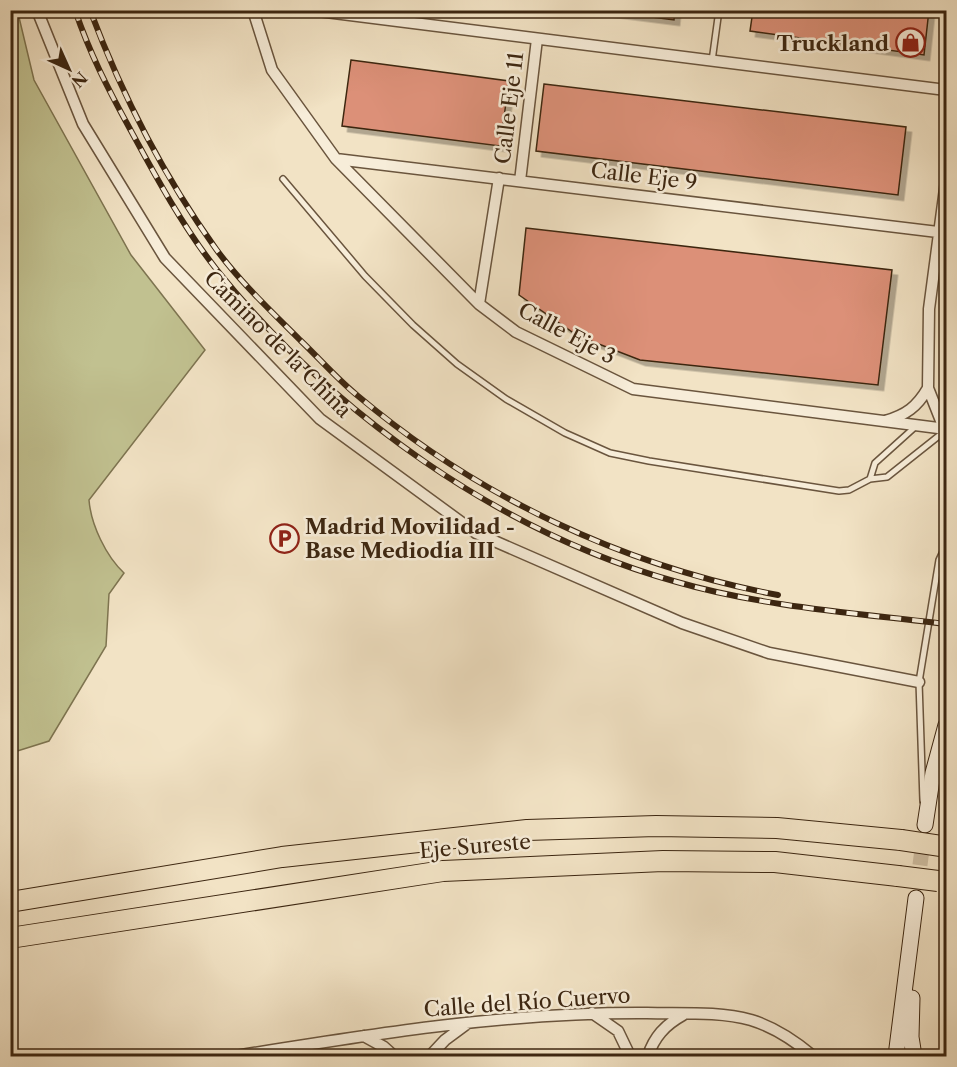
<svg xmlns="http://www.w3.org/2000/svg" width="957" height="1067" font-family="'Libre Caslon Text',serif">
  <style>
    .green { fill: #c1c190; stroke: #7e7450; stroke-width: 1.5 }
    .building { fill: #dc9078; stroke: #3c2611; stroke-width: 1.5; filter: url(#shadow) }
    .lines { fill: none; stroke-linecap: round; stroke-linejoin: round }
    .secondary-tunnel { stroke: #cebda1; stroke-width: 15; stroke-dasharray: 15 8; stroke-linecap: butt }
    .lane-casing { stroke: #6a553e; stroke-width: 8 }
    .street-casing { stroke: #6a553e; stroke-width: 13 }
    .secondary-casing { stroke: #3c2611; stroke-width: 17 }
    .highway-casing { stroke: #3c2611; stroke-width: 22 }
    .lane { stroke: #f7edd9; stroke-width: 5 }
    .street { stroke: #f7edd9; stroke-width: 10 }
    .secondary { stroke: #f7edd9; stroke-width: 15 }
    .highway { stroke: #f2e3c5; stroke-width: 20 }
    .rail-casing { stroke: #3c2611; stroke-width: 6 }
    .rail { stroke: #f7edd9; stroke-width: 4; stroke-dasharray: 11; stroke-linecap: butt }
    .highway-bridge-casing { stroke: #3c2611; stroke-width: 22; stroke-linecap: butt }
    .highway-bridge { stroke: #f2e3c5; stroke-width: 20 }
    .labels { text-anchor: middle; dominant-baseline: central; stroke-width: 5; stroke-linejoin: round; paint-order: stroke }
    .poi-label { font-size: 21px; font-weight: bold; fill: #3c2611; stroke: #f7edd9; text-anchor: end }
    .street-label { font-size: 21px; fill: #3c2611; stroke: #f7edd9 }
  </style>
  <defs>
    <filter id="shadow"><feDropShadow dx="5.5" dy="5.5" stdDeviation="0" flood-color="#0004"/></filter>
  </defs>
  <rect width="100%" height="100%" fill="#f2e3c5"/>
  <filter id="stains"><feTurbulence type="fractalNoise" baseFrequency=".00333" numOctaves="4"/><feColorMatrix values="0 0 0 0 .2 0 0 0 0 .09 0 0 0 0 .02 0 0 0 .5 -.17"/></filter>
  <radialGradient id="worn" r=".72"><stop offset=".6" stop-color="#630" stop-opacity="0"/><stop offset="1" stop-color="#630" stop-opacity=".3"/></radialGradient>
  <path class="green" d="M10,11H17L18,13L34,80L131,255L205,350L89,500C91,525 106,556 124,573L109,594L106,646L49,741L11,753Z"/>
  <path class="building" d="M597,10H675L674,20Z
    M753,10H929L924,55L750,31Z
    M351,60L509,81L500,146L342,126Z
    M544,84L906,127L898,195L536,151Z
    M526,228L892,270L878,385L640,360L578,336L519,295Z"/>
  <g class="lines">
    <path class="secondary-tunnel" d="M917,888L924,834"/>
    <defs>
      <path id="lane" d="M712,61L719,10
        M283,179L365,276L413,325L457,364L506,399L565,433L610,453L649,461L839,491L849,490L870,479L887,477L945,431
        M870,479L875,463L915,427
        M923,801L919,682L939,560L946,545"/>
      <path id="street" d="M37,10L83,124L165,258L320,419L476,533L682,623L769,653L919,682
        M253,10L272,70L336,159L479,304L516,332L633,389L946,429
        M310,10L946,90
        M336,159L946,233
        M520,181L537,39
        M479,304L499,178
        M885,421C906,415 917,407 928,388
        M945,431L928,388L929,309L946,181
        M592,1013L618,1031L630,1056
        M364,1036L384,1047L394,1056
        M235,1056C372,1034 508,1012 647,1013C680,1014 718,1011 751,1020C774,1027 795,1041 813,1056
        M430,1056L445,1040L468,1023
        M648,1056C654,1037 665,1025 683,1015"/>
      <path id="secondary" d="M925,825L933,773L946,725
        M912,998L911,1037L914,1056
        M896,1056L916,898"/>
      <path id="highway" d="M10,902L282,857L527,830L656,826L777,828L901,840
        M10,938L443,871L663,861L775,862L898,876"/>
    </defs>
    <use href="#lane" class="lane-casing"/>
    <use href="#street" class="street-casing"/>
    <use href="#secondary" class="secondary-casing"/>
    <use href="#highway" class="highway-casing"/>
    <use href="#lane" class="lane"/>
    <use href="#street" class="street"/>
    <use href="#secondary" class="secondary"/>
    <use href="#highway" class="highway"/>
    <defs>
      <path id="rail" d="M75,10C90,54 108,89 130,129C156,177 183,227 217,270C331,412 500,533 677,582C764,607 856,613 946,624
        M90,10C122,95 163,175 216,249C240,282 271,311 300,340C319,358 337,379 358,396C478,497 624,566 778,595"/>
    </defs>
    <use href="#rail" class="rail-casing"/>
    <use href="#rail" class="rail"/>
    <defs>
      <path id="highway-bridge" d="M901,840L941,846
        M898,876L938,881"/>
    </defs>
    <use href="#highway-bridge" class="highway-bridge-casing"/>
    <use href="#highway-bridge" class="highway-bridge"/>
  </g>
  <defs>
    <symbol id="shop-ring" viewBox="-11 -11 22 22"><circle r="9.5" fill="#f7edd9" stroke="#8f2418" stroke-width="1.5"/><path d="M-5-2.5h2.3a2.7 3.5 0 0 1 5.4 0H5L5.5 6h-11ZM-1.5-2.5h3a1.5 2.3 0 0 0-3 0Z" fill="#8f2418"/></symbol>
    <symbol id="parking-ring" viewBox="-11 -11 22 22"><circle r="9.5" fill="#f7edd9" stroke="#8f2418" stroke-width="1.5"/><path d="M-3.5-5.5H1a3.5 3.5 0 0 1 0 7H-1V5.5H-3.5ZM-1-3.4V-.6H.8a1.4 1.4 0 0 0 0-2.8Z" fill="#8f2418"/></symbol>
  </defs>
  <g fill-rule="evenodd">
    <use href="#shop-ring" x="894" y="26" width="33" height="33"/>
    <use href="#parking-ring" x="268" y="522" width="33" height="33"/>
  </g>
  <g class="labels">
    <g class="poi-label">
      <text x="889" y="43">Truckland</text>
      <text x="305" y="526" text-anchor="start">Madrid Movilidad -<tspan x="305" dy="24">Base Mediodía III</tspan></text>
    </g>
    <g class="street-label">
      <text transform="translate(509 108) rotate(-83)">Calle Eje 11</text>
      <text transform="translate(644 176) rotate(7)">Calle Eje 9</text>
      <text transform="translate(567 333) rotate(28)">Calle Eje 3</text>
      <text transform="translate(278 344) rotate(45)">Camino de la China</text>
      <text transform="translate(475 846) rotate(-5)">Eje Sureste</text>
      <text transform="translate(527 1002) rotate(-4)">Calle del Río Cuervo</text>
    </g>
  </g>
  <rect width="957" height="1067" fill="none" stroke="#f2e3c5" stroke-width="36"/>
  <rect x="12" y="12" width="933" height="1043" fill="none" stroke="#3c2611" stroke-width="3"/>
  <rect x="18" y="18" width="921" height="1031" fill="none" stroke="#3c2611" stroke-width="1.5"/>
  <g transform="translate(69 69) rotate(135)" stroke="#f7edd9" stroke-width="4.5" paint-order="stroke">
  <path d="M0-4.5L10 22L0 15L-10 22Z" fill="#3c2611"/>
  <text y="-9" font-size="16" font-weight="bold" text-anchor="middle" fill="#3c2611">N</text>
  </g>
  <rect width="100%" height="100%" filter="url(#stains)"/>
  <rect width="100%" height="100%" fill="url(#worn)"/>
</svg>
